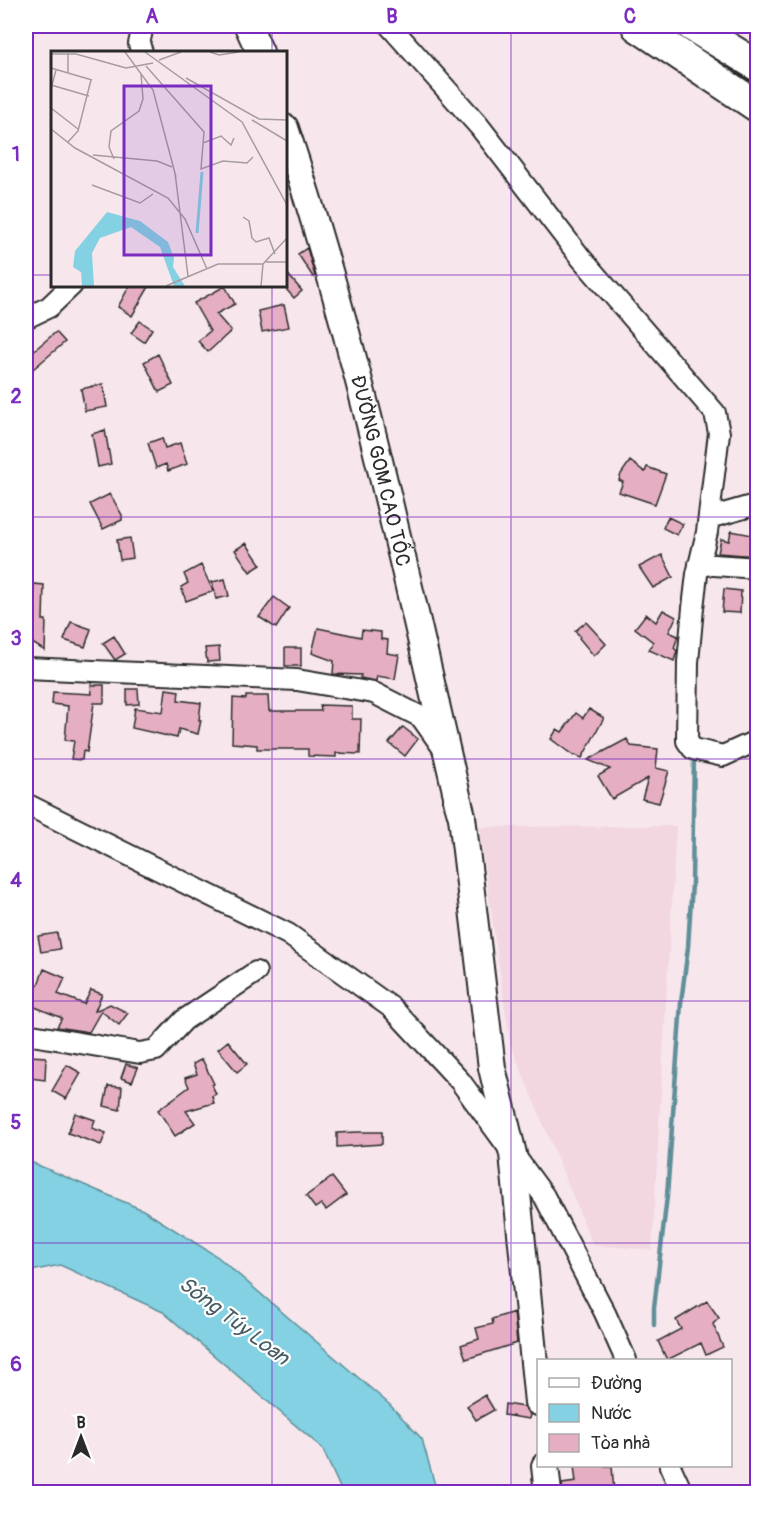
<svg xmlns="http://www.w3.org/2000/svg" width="783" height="1518" font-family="Pangolin,sans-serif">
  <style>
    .built { fill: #f2d6e0 }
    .water { fill: #83d1e2; stroke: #608f99; stroke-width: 1.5 }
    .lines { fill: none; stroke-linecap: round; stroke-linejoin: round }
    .stream { stroke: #608f99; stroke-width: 4.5 }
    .building { fill: #e5aec3; stroke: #2b2b2b; stroke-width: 1.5 }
    .minor-casing { stroke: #2b2b2b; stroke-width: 24 }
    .major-casing { stroke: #2b2b2b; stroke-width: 30 }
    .highway-casing { stroke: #2b2b2b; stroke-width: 34 }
    .minor { stroke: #fff; stroke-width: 20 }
    .major { stroke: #fff; stroke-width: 26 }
    .highway { stroke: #fff; stroke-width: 30 }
    .grid { fill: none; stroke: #7b2cbf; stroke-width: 1.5; stroke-opacity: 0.55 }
    .labels { text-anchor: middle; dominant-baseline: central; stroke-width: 4.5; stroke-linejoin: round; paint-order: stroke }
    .street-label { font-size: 20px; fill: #2b2b2b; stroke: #fff }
    .water-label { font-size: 21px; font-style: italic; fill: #455d62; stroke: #fff }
    .inset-river { fill: none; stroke: #83d1e2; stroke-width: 3 }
    .inset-road { fill: none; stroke: #a59c9f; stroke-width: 1.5 }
    .view { fill: #7b2cbf; fill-opacity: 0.15; stroke: #7b2cbf; stroke-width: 3 }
    .inset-edge { fill: none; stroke: #2b2b2b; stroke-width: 3 }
    .neatline { fill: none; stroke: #7b2cbf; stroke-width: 2 }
    .grid-label { font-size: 20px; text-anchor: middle; font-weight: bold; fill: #7b2cbf }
  </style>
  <rect width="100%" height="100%" fill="#f7e7ed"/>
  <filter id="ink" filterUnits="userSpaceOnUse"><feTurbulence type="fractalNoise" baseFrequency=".0167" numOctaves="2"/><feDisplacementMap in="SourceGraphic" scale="12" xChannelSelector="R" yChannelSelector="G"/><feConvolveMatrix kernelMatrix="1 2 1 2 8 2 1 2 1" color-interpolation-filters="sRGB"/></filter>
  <g filter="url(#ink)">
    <path class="built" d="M676,826L652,1250L593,1245L510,1043L479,827Z"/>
    <path class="water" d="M26,1160L143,1210L218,1257L389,1404L422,1439L437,1492H342L322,1448L163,1312L60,1265L26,1272Z"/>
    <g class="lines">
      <path class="stream" d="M654,1325V1308L667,1196L681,1003L688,947L692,883L694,753"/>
    </g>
    <path class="building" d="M307,248L315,276L313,277L298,254Z
      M285,271L302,291L294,298L285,288Z
      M130,285H150L132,316L118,307Z
      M225,286L235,304L216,314L231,331L208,352L198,341L210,331L194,303Z
      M284,305L289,327L262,332L258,311Z
      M140,321L152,329L144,342L131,333Z
      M56,332L65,342L26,375V357Z
      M158,354L173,385L159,392L144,362Z
      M103,384L107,407L85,411L81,389Z
      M105,430L111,464L98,467L92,434Z
      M162,438L165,448L180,443L187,464L168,471L166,464L156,468L148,443Z
      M630,461L645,472L647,467L666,474L655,504L619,492L623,482L619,480L621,474Z
      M110,494L122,515V520L103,529L90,504Z
      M668,517L683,524L677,535L663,528Z
      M731,531L758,536L757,556L718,553L721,539L729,541Z
      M130,538L133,558L120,560L117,540Z
      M246,543L261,565L250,572L235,550Z
      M662,555L673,577L653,588L639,567Z
      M201,565L213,591L186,601L181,587L188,583L184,574Z
      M225,579L229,596L216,599L212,582Z
      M34,584L44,585L43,620H46L45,651L26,639V622L32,623Z
      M724,589L741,591L740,613L722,612Z
      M274,597L289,608L276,628L259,617Z
      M663,610L676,617L669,632L678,636L674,648L677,651L674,661L649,650L653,642L635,628L646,614L656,622Z
      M71,622L91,629L85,647L64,640Z
      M586,622L606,644L594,656L579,638L580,636L575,631Z
      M318,628L361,637L362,630L381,632V639L388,640L387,653L399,655L395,679L377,676L376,681L360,678L361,675L333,674L334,661L312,653Z
      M114,636L125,654L115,660L103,643Z
      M219,647L220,661L207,662L205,648Z
      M285,648H301V666H285Z
      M91,685H104V703H94L87,752L83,751L82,760L71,759L74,741L65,740L68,706L52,704L53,692L92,694Z
      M127,689H138L139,704L127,705Z
      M166,689L179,691L178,700L201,703L199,720H201L198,734L179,729L177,738L132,728L135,708L163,712Z
      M246,696H268L269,711H321L320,705L352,706V719H361L360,754L336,753V757L308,756V749H257V745L232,743L233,698L246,699Z
      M589,709L604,718L582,758L575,755L574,756L551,739L557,729L562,732L576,713L583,718Z
      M403,727L418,739L405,756L389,743Z
      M627,739L631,746L658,749L656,768L669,771L659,803L642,799L648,778L612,799L598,776L610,769L588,760Z
      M57,933L60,949L41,952L38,936Z
      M44,969L65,978L58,994L84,1004L91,990L102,994L95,1011L110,1004L128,1013L119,1025L101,1011L89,1032L57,1027L62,1018L30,1005Z
      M228,1041L247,1064L237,1072L218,1049Z
      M29,1056L46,1057L45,1080L30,1078Z
      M202,1059L214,1084L212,1085L216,1094L212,1096L214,1103L186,1111L195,1123L175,1136L158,1110L189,1087L185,1078L197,1074L193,1064Z
      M126,1064L138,1068L132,1082L121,1078Z
      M67,1065L81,1073L66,1099L52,1091Z
      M108,1086L122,1087L120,1110L104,1106Z
      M75,1113L95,1120L92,1128L106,1133L101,1145L68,1133Z
      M358,1132H382V1144L337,1147V1133Z
      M332,1177L346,1195L326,1210L321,1204L315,1208L306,1196Z
      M707,1301L719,1318L713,1324L723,1347L706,1355L701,1343L667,1360L658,1341L681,1329L676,1320Z
      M514,1312L517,1343L466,1359L461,1345L479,1339L476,1328L493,1324L492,1319Z
      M485,1395L494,1410L476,1420L467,1406Z
      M505,1404L524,1407L530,1414L529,1419L504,1415Z
      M574,1466H612L614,1492H563L562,1484L576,1482Z"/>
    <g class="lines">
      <defs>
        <path id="minor" d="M390,26L479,126L581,258L715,413L719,433L707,532L697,574L693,608L688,662L687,741L693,749L723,756L758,740
          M142,52L139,44L143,26
          M26,318L49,307L72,285
          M709,518L758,504
          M699,564L758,568
          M26,668L297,680L374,693L421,717L443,748
          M26,804L288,934L392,1008L460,1081L544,1196L605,1313L626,1360
          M26,1034L140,1053L156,1050L184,1020L256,972
          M670,1466L682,1492"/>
        <g id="major">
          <path d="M248,26L260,52"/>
          <path id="s1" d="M285,128C360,353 408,586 462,817"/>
          <path d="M457,800L462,817L492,1068L513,1154L538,1402"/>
          <path d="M545,1466L548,1492"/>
        </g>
        <path id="highway" d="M637,26L758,107
          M692,26L758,66"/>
      </defs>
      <use href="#minor" class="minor-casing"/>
      <use href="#major" class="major-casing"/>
      <use href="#highway" class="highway-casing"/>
      <use href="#minor" class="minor"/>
      <use href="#major" class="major"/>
      <use href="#highway" class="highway"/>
    </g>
  </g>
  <path class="grid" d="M272,26V52M511,26V1492M26,275H52M285,275H758M272,285V1492M26,517H758M26,759H758M26,1001H758M26,1243H758"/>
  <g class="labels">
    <g class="street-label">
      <text stroke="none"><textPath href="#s1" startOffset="356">ĐƯỜNG GOM CAO TỐC</textPath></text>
    </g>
    <g class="water-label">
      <text transform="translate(234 1321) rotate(37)">Sông Túy Loan</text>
    </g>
  </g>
  <g transform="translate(51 51)">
    <rect width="236" height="236" fill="#f7e7ed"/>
    <path d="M56,161L89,170L117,191L123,207L122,216L134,235H123L109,196L80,176L49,187L41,202L43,235H31L30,221L22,216L24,200Z" fill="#83d1e2"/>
    <path class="inset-river" d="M146,182L151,121"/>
    <path class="inset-road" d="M74,1L102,39L125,126M94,1L191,71L236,154M159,1L168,4L188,1M0,3H25L75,17L102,12M108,9L130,1M95,15L153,81L150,118L172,110L196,112L202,106M0,17L41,29M17,22V2M135,27L208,68L236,69M0,34L38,45M0,38L5,19M0,57L27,78M201,69L236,90M0,78L24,97L117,147L134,168L156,218M17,91L27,80L40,29M152,92L170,85L180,94L183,87M42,104L106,110L121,116M63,108L58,96L60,80L88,60L92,48L90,23M124,122L137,225M41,134L89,152L102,143M192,166L198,170L201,187L205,191L218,187L224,203M215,211H236M115,235L167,213H212L236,187M210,235L212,213"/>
    <path class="view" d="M73,35H160V204H73Z"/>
    <rect width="236" height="236" class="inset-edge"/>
  </g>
  <rect width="783" height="1518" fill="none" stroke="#fff" stroke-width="66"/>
  <rect x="537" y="1359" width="195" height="108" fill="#ffffff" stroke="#aaaaaa" stroke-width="1.5"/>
  <rect x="549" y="1378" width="30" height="9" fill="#ffffff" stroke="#aaaaaa" stroke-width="1.5"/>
  <text x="591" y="1389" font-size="18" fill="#2b2b2b">Đường</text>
  <rect x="549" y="1404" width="30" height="18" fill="#83d1e2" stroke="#aaaaaa" stroke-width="1.5"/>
  <text x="591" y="1419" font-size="18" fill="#2b2b2b">Nước</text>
  <rect x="549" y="1434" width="30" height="18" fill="#e5aec3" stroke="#aaaaaa" stroke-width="1.5"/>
  <text x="591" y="1449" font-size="18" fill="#2b2b2b">Tòa nhà</text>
  <g transform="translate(81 1437)" stroke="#ffffff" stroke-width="4.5" paint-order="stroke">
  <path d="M0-4.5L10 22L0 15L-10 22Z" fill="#2b2b2b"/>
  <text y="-9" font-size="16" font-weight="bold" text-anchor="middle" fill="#2b2b2b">B</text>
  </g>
  <rect x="33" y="33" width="717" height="1452" class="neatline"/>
  <g class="grid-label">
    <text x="152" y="23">A</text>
    <text x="392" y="23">B</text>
    <text x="630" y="23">C</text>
    <text x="16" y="161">1</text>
    <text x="16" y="403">2</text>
    <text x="16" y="645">3</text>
    <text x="16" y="887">4</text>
    <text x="16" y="1129">5</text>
    <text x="16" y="1371">6</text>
  </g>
</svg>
